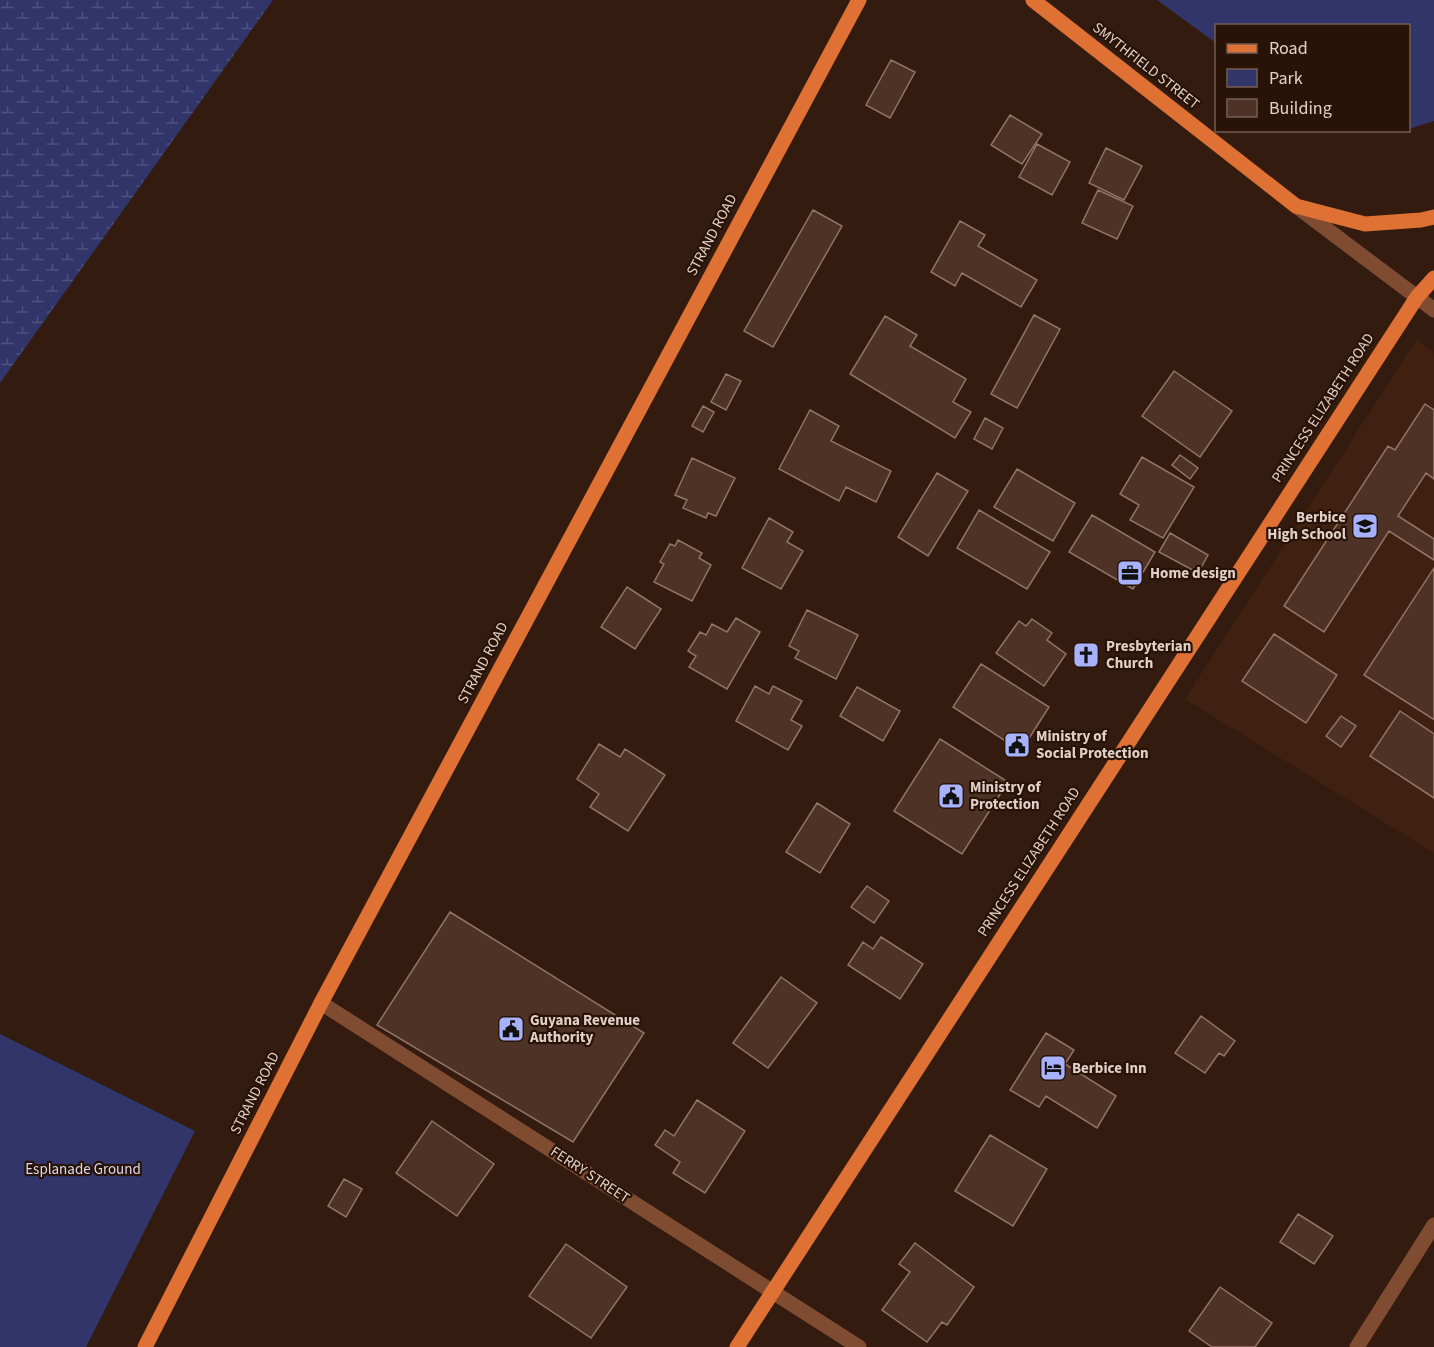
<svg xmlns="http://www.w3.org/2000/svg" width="1434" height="1347" font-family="'Source Sans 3',sans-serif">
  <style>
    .built { fill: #402111 }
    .wetland { fill: url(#wetland-marsh) }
    .park { fill: #31356a }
    .building { fill: #4d3225; stroke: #927466; stroke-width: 1.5 }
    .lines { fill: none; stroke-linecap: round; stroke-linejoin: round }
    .minor { stroke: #804c31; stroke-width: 15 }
    .major { stroke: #de7133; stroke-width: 15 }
    .labels { text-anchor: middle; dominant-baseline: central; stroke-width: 4.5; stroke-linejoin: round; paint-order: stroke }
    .street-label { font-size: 15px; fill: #e1d0c8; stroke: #291206 }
    .poi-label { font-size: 15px; font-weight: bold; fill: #e1d0c8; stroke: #291206; text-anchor: start }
    .park-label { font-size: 15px; fill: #d8dcf2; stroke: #291206 }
  </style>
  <defs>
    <pattern id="wetland-marsh" width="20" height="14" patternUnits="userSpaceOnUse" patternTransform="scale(1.5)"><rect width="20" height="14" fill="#31356a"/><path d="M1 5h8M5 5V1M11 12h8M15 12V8" fill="none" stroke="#4f517e"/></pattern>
  </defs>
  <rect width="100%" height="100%" fill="#341b0f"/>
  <path class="built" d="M1417,339L1434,353V853L1185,699Z"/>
  <path class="wetland" d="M0,0H273L0,383Z"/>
  <path class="park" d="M1157,0H1434V121L1409,129L1408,26H1216V43Z
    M0,1034L195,1131L86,1347H0Z"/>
  <path class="building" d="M891,60L915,72L890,118L866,105Z
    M1010,115L1042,134L1022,164L991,145Z
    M1037,144L1070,162L1052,195L1019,177Z
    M1106,148L1142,166L1124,200L1089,183Z
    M1098,190L1133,206L1117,239L1082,223Z
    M813,210L842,226L773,347L744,331Z
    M960,221L985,235L978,246L1037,280L1021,307L962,273L955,286L931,272Z
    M1034,315L1060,329L1017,408L991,394Z
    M885,316L917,335L910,346L966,379L953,402L971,412L955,438L850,374Z
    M1174,371L1232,411L1200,457L1142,416Z
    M726,374L741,381L726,410L711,402Z
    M1425,404L1434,410V479L1426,473L1398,516L1434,539V560L1389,531L1324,632L1284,606L1388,446L1395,450Z
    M703,406L714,412L703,432L692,426Z
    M810,410L839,426L831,441L891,471L876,502L846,487L839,501L779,469Z
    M985,418L1003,428L992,449L974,439Z
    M1180,455L1198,468L1190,479L1172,465Z
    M1142,457L1194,487L1163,538L1130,520L1139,505L1120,494Z
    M692,458L735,478L716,516L708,513L706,518L683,508L687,500L675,495Z
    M1017,469L1075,503L1053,541L994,507Z
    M937,473L968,491L928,556L898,537Z
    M979,510L1050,552L1027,589L957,548Z
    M1092,515L1155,552L1133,589L1069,552Z
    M769,518L793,532L787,542L803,551L781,589L742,568Z
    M1170,533L1208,555L1198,573L1159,552Z
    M678,540L702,553L699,558L711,565L692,601L654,582L664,564L660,562L670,544L675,546Z
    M1434,568V719H1433L1364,675Z
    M627,587L661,609L635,649L601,627Z
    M807,610L858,635L836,679L795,658L799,651L789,646Z
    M736,618L760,632L727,689L689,667L696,656L688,651L700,632L706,635L712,624L727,632Z
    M1032,619L1052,633L1047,640L1066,654L1044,686L996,653L1019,621L1026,626Z
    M1274,634L1337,675L1306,723L1242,681Z
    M981,664L1049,707L1021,751L953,707Z
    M755,686L769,694L773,686L802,701L791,720L802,726L788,750L736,721Z
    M857,687L900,711L883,741L840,716Z
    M1400,711L1434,734V798L1370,756Z
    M1341,716L1356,726L1341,747L1326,736Z
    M940,739L1008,782L962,854L894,811Z
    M599,744L620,757L625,749L665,775L628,831L590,807L599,794L577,779Z
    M817,803L850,824L820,873L786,852Z
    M867,886L889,901L874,923L851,907Z
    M450,912L644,1033L573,1142L377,1025Z
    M881,937L923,964L900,999L848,965L863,942L873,949Z
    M781,977L817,1003L768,1068L733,1043Z
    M1201,1016L1235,1041L1224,1056L1219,1053L1205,1073L1175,1053Z
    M1046,1033L1074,1050L1065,1064L1116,1096L1097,1128L1046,1096L1039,1107L1010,1090Z
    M697,1100L745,1131L705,1193L673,1173L680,1162L655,1145L665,1130L674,1136Z
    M432,1121L494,1164L457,1216L396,1173Z
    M990,1135L1047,1169L1013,1226L955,1191Z
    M344,1179L362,1189L346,1217L328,1206Z
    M1298,1214L1333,1236L1314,1264L1280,1242Z
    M915,1243L974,1287L947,1325L942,1322L927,1342L882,1310L910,1272L899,1264Z
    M566,1244L627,1287L591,1338L529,1296Z
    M1220,1287L1272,1323L1255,1347H1212L1189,1331Z"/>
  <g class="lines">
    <path class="minor" d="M1296,206L1434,310
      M321,1003L859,1347
      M1357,1347L1434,1225"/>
    <path class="major" d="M1033,0L1296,206L1365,224L1421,220L1434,217
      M145,1347L321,1003L859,0
      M737,1347L1417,297L1434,278"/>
  </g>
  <defs>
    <symbol id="school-square" viewBox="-11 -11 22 22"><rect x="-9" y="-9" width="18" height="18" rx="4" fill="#a7b1fc" stroke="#291206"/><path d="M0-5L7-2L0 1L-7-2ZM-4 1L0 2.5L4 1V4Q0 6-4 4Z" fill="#111"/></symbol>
    <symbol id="office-square" viewBox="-11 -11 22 22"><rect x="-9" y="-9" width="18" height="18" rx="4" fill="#a7b1fc" stroke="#291206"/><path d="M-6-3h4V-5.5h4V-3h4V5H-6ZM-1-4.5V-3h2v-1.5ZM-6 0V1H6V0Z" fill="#111"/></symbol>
    <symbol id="church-square" viewBox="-11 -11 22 22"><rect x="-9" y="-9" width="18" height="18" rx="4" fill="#a7b1fc" stroke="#291206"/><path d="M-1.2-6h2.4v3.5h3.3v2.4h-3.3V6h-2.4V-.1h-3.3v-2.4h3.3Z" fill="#111"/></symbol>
    <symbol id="civic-square" viewBox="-11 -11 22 22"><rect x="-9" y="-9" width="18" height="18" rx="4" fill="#a7b1fc" stroke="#291206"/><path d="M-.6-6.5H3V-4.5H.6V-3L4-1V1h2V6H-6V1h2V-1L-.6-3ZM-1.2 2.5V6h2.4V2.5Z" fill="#111"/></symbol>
    <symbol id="hotel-square" viewBox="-11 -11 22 22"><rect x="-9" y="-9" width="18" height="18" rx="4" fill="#a7b1fc" stroke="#291206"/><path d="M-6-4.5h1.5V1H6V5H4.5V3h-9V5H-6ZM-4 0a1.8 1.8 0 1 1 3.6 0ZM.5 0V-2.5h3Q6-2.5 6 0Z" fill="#111"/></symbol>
  </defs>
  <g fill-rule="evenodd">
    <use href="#school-square" x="1350" y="511" width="30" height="30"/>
    <use href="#office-square" x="1115" y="558" width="30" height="30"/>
    <use href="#church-square" x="1071" y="640" width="30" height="30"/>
    <use href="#civic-square" x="1002" y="730" width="30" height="30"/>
    <use href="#civic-square" x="936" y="781" width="30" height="30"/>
    <use href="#civic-square" x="496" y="1014" width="30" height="30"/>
    <use href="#hotel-square" x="1038" y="1053" width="30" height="30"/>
  </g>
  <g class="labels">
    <g class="street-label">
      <text transform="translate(1146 66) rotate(38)">SMYTHFIELD STREET</text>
      <text transform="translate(712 235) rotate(-62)">STRAND ROAD</text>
      <text transform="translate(1323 408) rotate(-57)">PRINCESS ELIZABETH ROAD</text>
      <text transform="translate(483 663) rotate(-62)">STRAND ROAD</text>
      <text transform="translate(1029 862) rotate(-57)">PRINCESS ELIZABETH ROAD</text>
      <text transform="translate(255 1093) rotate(-63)">STRAND ROAD</text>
      <text transform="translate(590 1175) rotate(33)">FERRY STREET</text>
    </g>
    <g class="poi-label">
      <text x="1346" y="517" text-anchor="end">Berbice<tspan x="1346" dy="17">High School</tspan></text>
      <text x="1150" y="573">Home design</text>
      <text x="1106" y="646">Presbyterian<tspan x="1106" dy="17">Church</tspan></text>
      <text x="1036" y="736">Ministry of<tspan x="1036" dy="17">Social Protection</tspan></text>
      <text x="970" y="787">Ministry of<tspan x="970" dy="17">Protection</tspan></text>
      <text x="530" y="1020">Guyana Revenue<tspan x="530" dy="17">Authority</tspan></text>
      <text x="1072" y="1068">Berbice Inn</text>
    </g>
    <g class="park-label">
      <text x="83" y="1169">Esplanade Ground</text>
    </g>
  </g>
  <rect x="1215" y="24" width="195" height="108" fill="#291206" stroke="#735e54" stroke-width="1.5"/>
  <rect x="1227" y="44" width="30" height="9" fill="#de7133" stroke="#735e54" stroke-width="1.5"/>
  <text x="1269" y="54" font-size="18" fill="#e1d0c8">Road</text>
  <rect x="1227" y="69" width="30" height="18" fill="#31356a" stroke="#735e54" stroke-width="1.5"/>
  <text x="1269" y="84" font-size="18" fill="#e1d0c8">Park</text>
  <rect x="1227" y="99" width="30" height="18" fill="#4d3225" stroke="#735e54" stroke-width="1.5"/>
  <text x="1269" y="114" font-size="18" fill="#e1d0c8">Building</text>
</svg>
